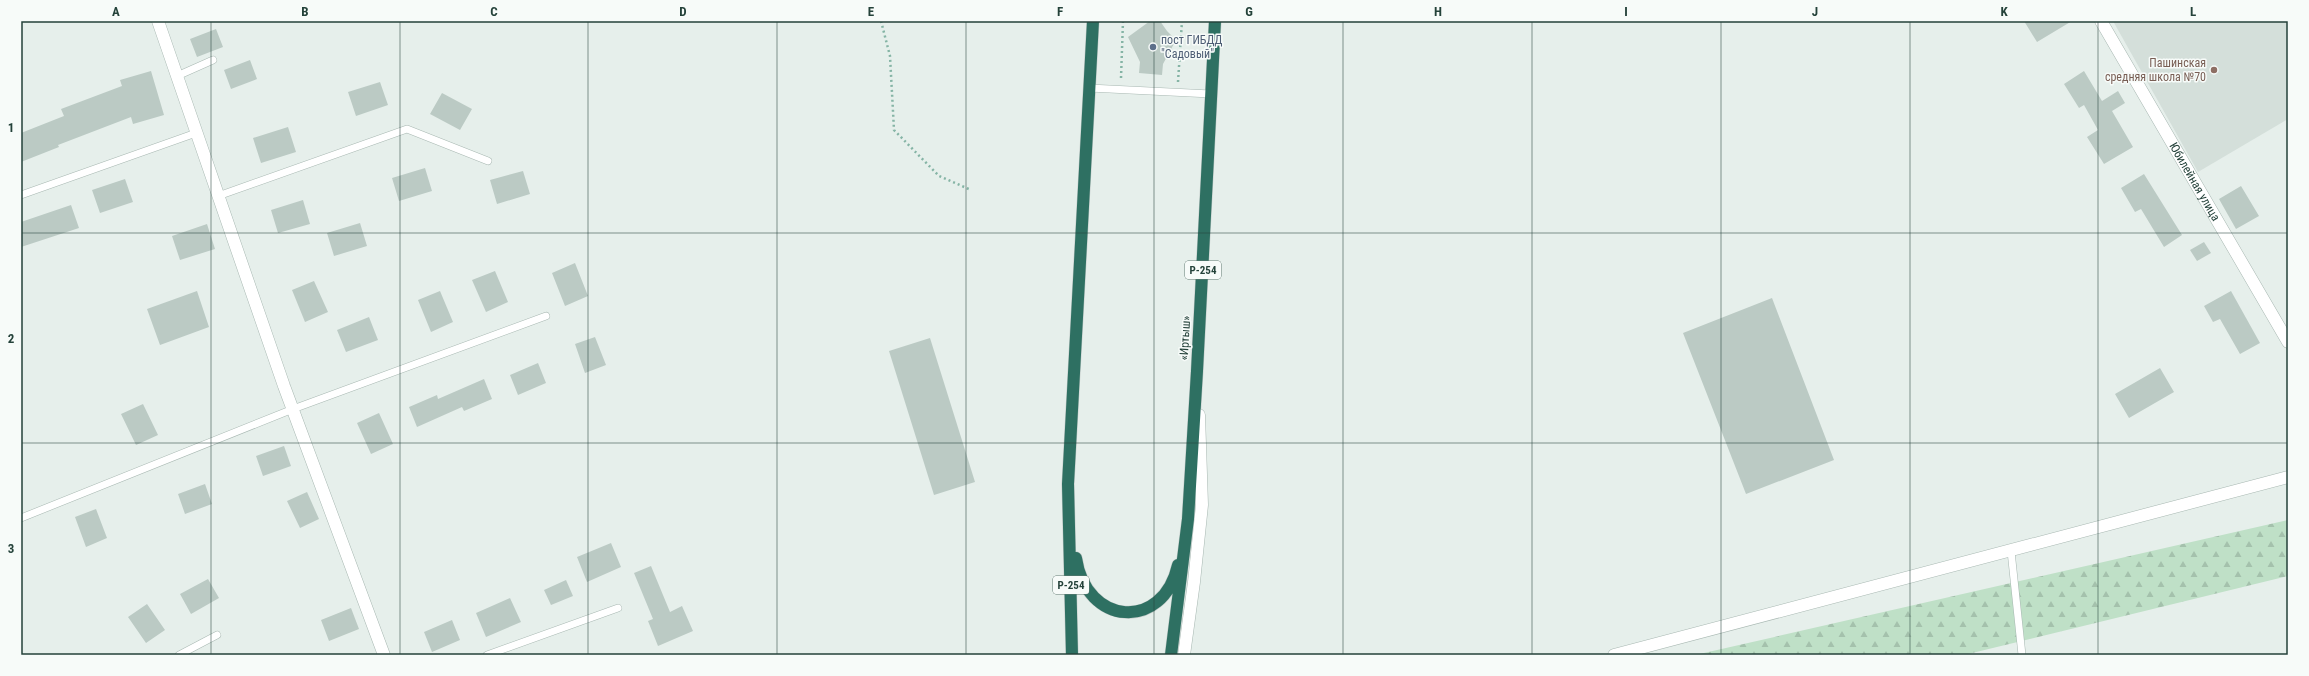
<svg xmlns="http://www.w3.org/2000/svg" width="2309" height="676" font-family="'Roboto Condensed',sans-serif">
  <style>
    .built { fill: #d4dfda }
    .forest { fill: url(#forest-firs) }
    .building { fill: #bbcac4 }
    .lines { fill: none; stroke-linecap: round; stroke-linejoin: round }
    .lane-casing { stroke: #a8b8b2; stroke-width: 8 }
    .street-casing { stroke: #a8b8b2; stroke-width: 13 }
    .highway-casing { stroke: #c2cac8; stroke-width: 13 }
    .path { stroke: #85b4a5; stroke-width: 2.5; stroke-dasharray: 2 3; stroke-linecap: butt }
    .lane { stroke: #fff; stroke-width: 7 }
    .street { stroke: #fff; stroke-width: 12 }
    .highway { stroke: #2e7062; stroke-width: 12 }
    .grid { fill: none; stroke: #24423a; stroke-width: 1; stroke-opacity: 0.55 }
    .service-dot { fill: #5c6f8a; stroke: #f7fbf9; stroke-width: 1.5 }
    .education-dot { fill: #8d6e63; stroke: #f7fbf9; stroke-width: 1.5 }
    .labels { text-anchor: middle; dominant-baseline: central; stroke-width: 3; stroke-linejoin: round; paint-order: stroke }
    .shield { fill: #f7fbf9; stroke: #637a73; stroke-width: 1 }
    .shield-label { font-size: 11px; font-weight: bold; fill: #24423a }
    .service-label { font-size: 12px; fill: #4e5e75; stroke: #f7fbf9; text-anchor: start }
    .education-label { font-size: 12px; fill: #785e54; stroke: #f7fbf9; text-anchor: end }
    .street-label { font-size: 12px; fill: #24423a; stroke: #f7fbf9 }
    .neatline { fill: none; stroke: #24423a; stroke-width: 1.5 }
    .grid-label { font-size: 13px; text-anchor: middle; font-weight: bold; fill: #24423a }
  </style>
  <defs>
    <pattern id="forest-firs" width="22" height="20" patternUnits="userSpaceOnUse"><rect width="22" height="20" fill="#bfe0c7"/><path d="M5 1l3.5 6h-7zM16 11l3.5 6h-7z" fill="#a4c1ac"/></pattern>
  </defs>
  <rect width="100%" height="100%" fill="#e6efeb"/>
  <path class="built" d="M2113,21H2288V119L2198,172Z"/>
  <path class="forest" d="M2288,520V576L1964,655H1695Z"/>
  <path class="building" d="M1150,21H1160L1167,31L1176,40L1163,64L1162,75L1139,73L1140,62L1128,37Z
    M2024,21H2072L2037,42Z
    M216,29L223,47L197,57L190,39Z
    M250,60L257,79L231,89L224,70Z
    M151,71L164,115L133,124L131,117L58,145L59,147L21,162V133L64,116L61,109L122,86L120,80Z
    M2084,71L2102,101L2118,91L2125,103L2112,111L2133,147L2104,164L2087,137L2098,130L2084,105L2079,108L2064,84Z
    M380,82L388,105L356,116L348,92Z
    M442,93L472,109L460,130L430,114Z
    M288,127L296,152L261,163L253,138Z
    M425,168L432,191L399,201L392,178Z
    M523,171L530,194L497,204L490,180Z
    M2144,174L2182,235L2164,247L2141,209L2135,212L2121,188Z
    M125,179L133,202L100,213L92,190Z
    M2241,186L2259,216L2236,229L2219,199Z
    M303,200L310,224L278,233L271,210Z
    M71,205L79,228L21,247V222Z
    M360,223L367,246L334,256L327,233Z
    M207,224L215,249L180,260L172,236Z
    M2204,242L2211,253L2197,261L2190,250Z
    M575,263L588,296L565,306L552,273Z
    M495,271L508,302L486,312L472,280Z
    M314,281L328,312L305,322L292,290Z
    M197,291L209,327L160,345L147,309Z
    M440,291L453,322L431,332L418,300Z
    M2231,291L2260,343L2240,354L2220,319L2213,322L2204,306Z
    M1772,298L1834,460L1746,494L1683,333Z
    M369,317L378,340L346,352L337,330Z
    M595,337L606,365L585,373L575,344Z
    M930,338L975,482L934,495L889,351Z
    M538,363L546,383L518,395L510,375Z
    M2160,368L2174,392L2129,418L2115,394Z
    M484,379L492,399L464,411L462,407L417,427L409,407L437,395L438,399Z
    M143,404L158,435L136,445L121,414Z
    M379,413L393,444L371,454L357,423Z
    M284,446L291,466L263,476L256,456Z
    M205,484L212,504L185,514L178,494Z
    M307,492L319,519L300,528L287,501Z
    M96,509L107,538L86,547L75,517Z
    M611,543L621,567L587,582L577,557Z
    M651,566L670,612L682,606L693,631L658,646L648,621L653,619L634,573Z
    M208,579L219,598L191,614L180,594Z
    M566,580L573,596L551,605L544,590Z
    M510,598L521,622L486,637L476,613Z
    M147,604L165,630L146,643L128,617Z
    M351,608L359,629L329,641L321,620Z
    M452,620L460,640L432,652L424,632Z"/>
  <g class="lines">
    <defs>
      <path id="lane" d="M177,76L213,60
        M1089,88L1211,94
        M21,195L196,133
        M218,196L407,129L488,161
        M21,518L293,409L546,316
        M2011,551L2022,655
        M179,655L217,635
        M487,655L618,608"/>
      <g id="street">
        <path d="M158,21L284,386L384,655"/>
        <path id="s1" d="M2101,21L2288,342"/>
        <path d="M1184,655L1194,582L1202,505L1199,415"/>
        <path d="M1614,655L2288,477"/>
      </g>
      <path id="highway" d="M1076,558C1086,626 1163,632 1178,565
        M1072,655L1068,484L1093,21
        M1171,655L1188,519L1197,371L1215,21"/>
    </defs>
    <use href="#lane" class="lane-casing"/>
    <use href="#street" class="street-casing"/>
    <use href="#highway" class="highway-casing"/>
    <path class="path" d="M881,21L890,56L894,130L939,176L971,190
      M1121,78L1123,21
      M1178,82L1182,21"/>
    <use href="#lane" class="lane"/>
    <use href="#street" class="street"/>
    <use href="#highway" class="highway"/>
  </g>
  <path class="grid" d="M211,21V655M400,21V655M588,21V655M777,21V655M966,21V655M1154,21V655M1343,21V655M1532,21V655M1721,21V655M1910,21V655M2098,21V655M21,233H2288M21,443H2288"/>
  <circle class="service-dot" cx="1153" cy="47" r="4"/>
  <circle class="education-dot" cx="2214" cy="70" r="4"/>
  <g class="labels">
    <g class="shield">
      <rect x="1185" y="261" width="36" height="18" rx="3"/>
      <rect x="1053" y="576" width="36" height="18" rx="3"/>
    </g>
    <g class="shield-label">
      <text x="1203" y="270">Р-254</text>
      <text x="1071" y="585">Р-254</text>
    </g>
    <g class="service-label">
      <text x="1161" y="40">пост ГИБДД<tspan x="1161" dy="14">"Садовый"</tspan></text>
    </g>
    <g class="education-label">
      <text x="2206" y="63">Пашинская<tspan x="2206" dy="14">средняя школа №70</tspan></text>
    </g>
    <g class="street-label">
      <text stroke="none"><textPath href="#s1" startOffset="186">Юбилейная улица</textPath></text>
      <text transform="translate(1185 338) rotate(-87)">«Иртыш»</text>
    </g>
  </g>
  <rect width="2309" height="676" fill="none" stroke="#f7fbf9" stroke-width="44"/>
  <rect x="22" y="22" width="2265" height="632" class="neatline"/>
  <g class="grid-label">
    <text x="116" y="16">A</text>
    <text x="305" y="16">B</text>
    <text x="494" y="16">C</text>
    <text x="683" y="16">D</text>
    <text x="871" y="16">E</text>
    <text x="1060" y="16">F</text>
    <text x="1249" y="16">G</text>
    <text x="1438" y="16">H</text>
    <text x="1626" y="16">I</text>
    <text x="1815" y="16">J</text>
    <text x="2004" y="16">K</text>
    <text x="2193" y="16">L</text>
    <text x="11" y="132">1</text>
    <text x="11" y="343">2</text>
    <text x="11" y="553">3</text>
  </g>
</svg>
